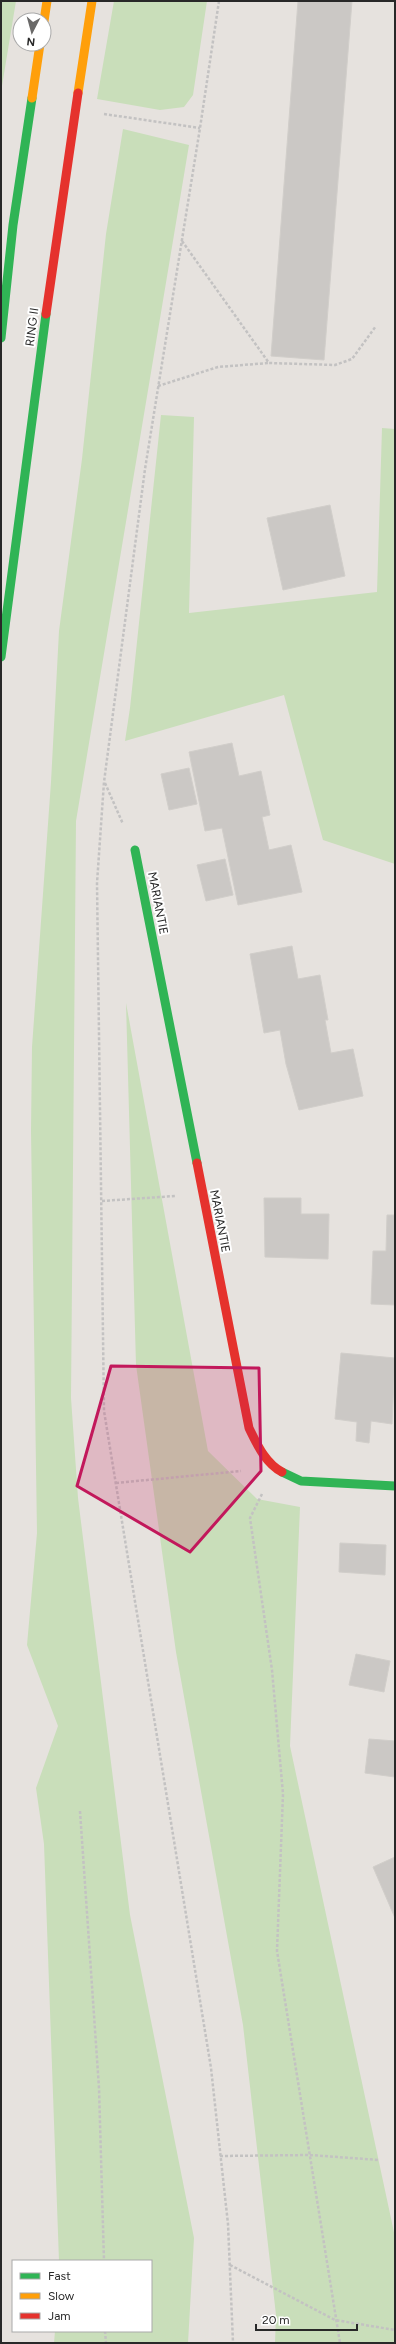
<svg xmlns="http://www.w3.org/2000/svg" width="396" height="2344" font-family="Figtree,sans-serif">
  <style>
    .green { fill: #c9deba }
    .building { fill: #cbc8c5; stroke: #d1ceca }
    .lines { fill: none; stroke-linecap: round; stroke-linejoin: round }
    .path { stroke: #c3c2c2; stroke-width: 2.5; stroke-dasharray: 3 2; stroke-linecap: butt }
    .fast { stroke: #30b455; stroke-width: 9 }
    .slow { stroke: #ff9f0a; stroke-width: 9 }
    .jam { stroke: #e5322d; stroke-width: 9 }
    .marked { fill: #c2185b; fill-opacity: 0.2; stroke: #c2185b; stroke-width: 3; stroke-linejoin: round }
    .labels { text-anchor: middle; dominant-baseline: central; stroke-width: 4; stroke-linejoin: round; paint-order: stroke }
    .street-label { font-size: 12px; fill: #282828; stroke: #fff }
  </style>
  <rect width="100%" height="100%" fill="#e6e2de"/>
  <path class="green" d="M1,1H16L1,92Z
    M114,1H207L193,95L184,107L160,110L97,99Z
    M123,129L189,145L76,821L71,1398L78,1498L130,1915L194,2238L188,2343H54L55,2331H151V2261H59L44,1844L36,1788L58,1726L27,1645L37,1533L31,1131L32,1047L51,782L59,631L82,459L106,234Z
    M161,415L194,417L189,613L377,592L382,428L395,429V864L323,840L284,695L125,741L130,708Z
    M126,1003L208,1451L257,1499L300,1507L290,1746L395,2237V2343H275L276,2315L243,2025L176,1652L136,1365Z"/>
  <path class="building" d="M298,1H352L324,360L271,356Z
    M330,505L345,576L283,590L267,518Z
    M232,743L239,776L261,771L270,815L262,817L269,850L291,845L302,892L238,905L222,828L205,831L189,752Z
    M189,768L197,804L169,810L161,774Z
    M225,859L233,895L206,901L197,865Z
    M292,946L298,979L320,975L328,1020H325L331,1053L353,1049L363,1096L299,1110L286,1064L280,1030L264,1033L250,954Z
    M264,1198H301V1214H329L328,1259L265,1257Z
    M387,1215H395V1305L371,1304L373,1251H386Z
    M341,1353L395,1358L392,1424L371,1421L369,1443L356,1441L357,1422L335,1419Z
    M340,1543L386,1545L385,1575L339,1572Z
    M356,1654L390,1661L384,1692L349,1685Z
    M369,1739L395,1741V1777L365,1773Z
    M395,1857V1918L373,1867Z"/>
  <g class="lines">
    <path class="path" d="M219,1L200,128L145,469L104,782L97,883L104,1411L211,2068L228,2224L233,2343
      M104,114L200,128
      M182,241L269,363L335,365L352,359L376,326
      M158,386L218,367L268,363
      M105,783L123,824
      M102,1201L175,1196
      M116,1483L241,1471
      M262,1494L250,1518L272,1670L283,1794L277,1951L340,2343
      M80,1811L99,2088L104,2261
      M220,2156L310,2155L379,2160
      M230,2265L335,2320L395,2330
      M105,2331L106,2343"/>
    <path class="fast" d="M1,338L13,225L32,98
      M1,657L46,314
      M135,850L197,1163
      M282,1472L301,1481L395,1486"/>
    <path class="slow" d="M44,21L47,1
      M78,93L92,1
      M32,98L40,44"/>
    <path class="jam" d="M46,314L78,93
      M197,1163L249,1428C257,1444 265,1463 282,1472"/>
  </g>
  <path class="marked" d="M111,1366L259,1368L261,1471L190,1552L77,1486Z"/>
  <g class="labels">
    <g class="street-label">
      <text transform="translate(32 327) rotate(-83)">RING II</text>
      <text transform="translate(158 903) rotate(79)">MARIANTIE</text>
      <text transform="translate(220 1221) rotate(79)">MARIANTIE</text>
    </g>
  </g>
  <rect width="396" height="2344" fill="none" stroke="#282828" stroke-width="4"/>
  <rect x="12" y="2260" width="140" height="72" fill="#ffffff" stroke="#a9a9a9"/>
  <rect x="20" y="2273" width="20" height="6" fill="#30b455" stroke="#a9a9a9"/>
  <text x="48" y="2280" font-size="12" fill="#282828">Fast</text>
  <rect x="20" y="2293" width="20" height="6" fill="#ff9f0a" stroke="#a9a9a9"/>
  <text x="48" y="2300" font-size="12" fill="#282828">Slow</text>
  <rect x="20" y="2313" width="20" height="6" fill="#e5322d" stroke="#a9a9a9"/>
  <text x="48" y="2320" font-size="12" fill="#282828">Jam</text>
  <g transform="translate(32 32) rotate(186)"><circle r="19" fill="#ffffff" stroke="#a9a9a9"/>
  <path d="M0-3L7 15L0 10L-7 15Z" fill="#6a6968"/>
  <text y="-6" font-size="11" font-weight="bold" text-anchor="middle" fill="#282828">N</text>
  </g>
  <path d="M256 2324v6h101v-6" fill="none" stroke="#282828" stroke-width="2"/>
  <text x="262" y="2324" font-size="12" fill="#282828" stroke="#ffffff" stroke-width="3" paint-order="stroke">20 m</text>
</svg>
